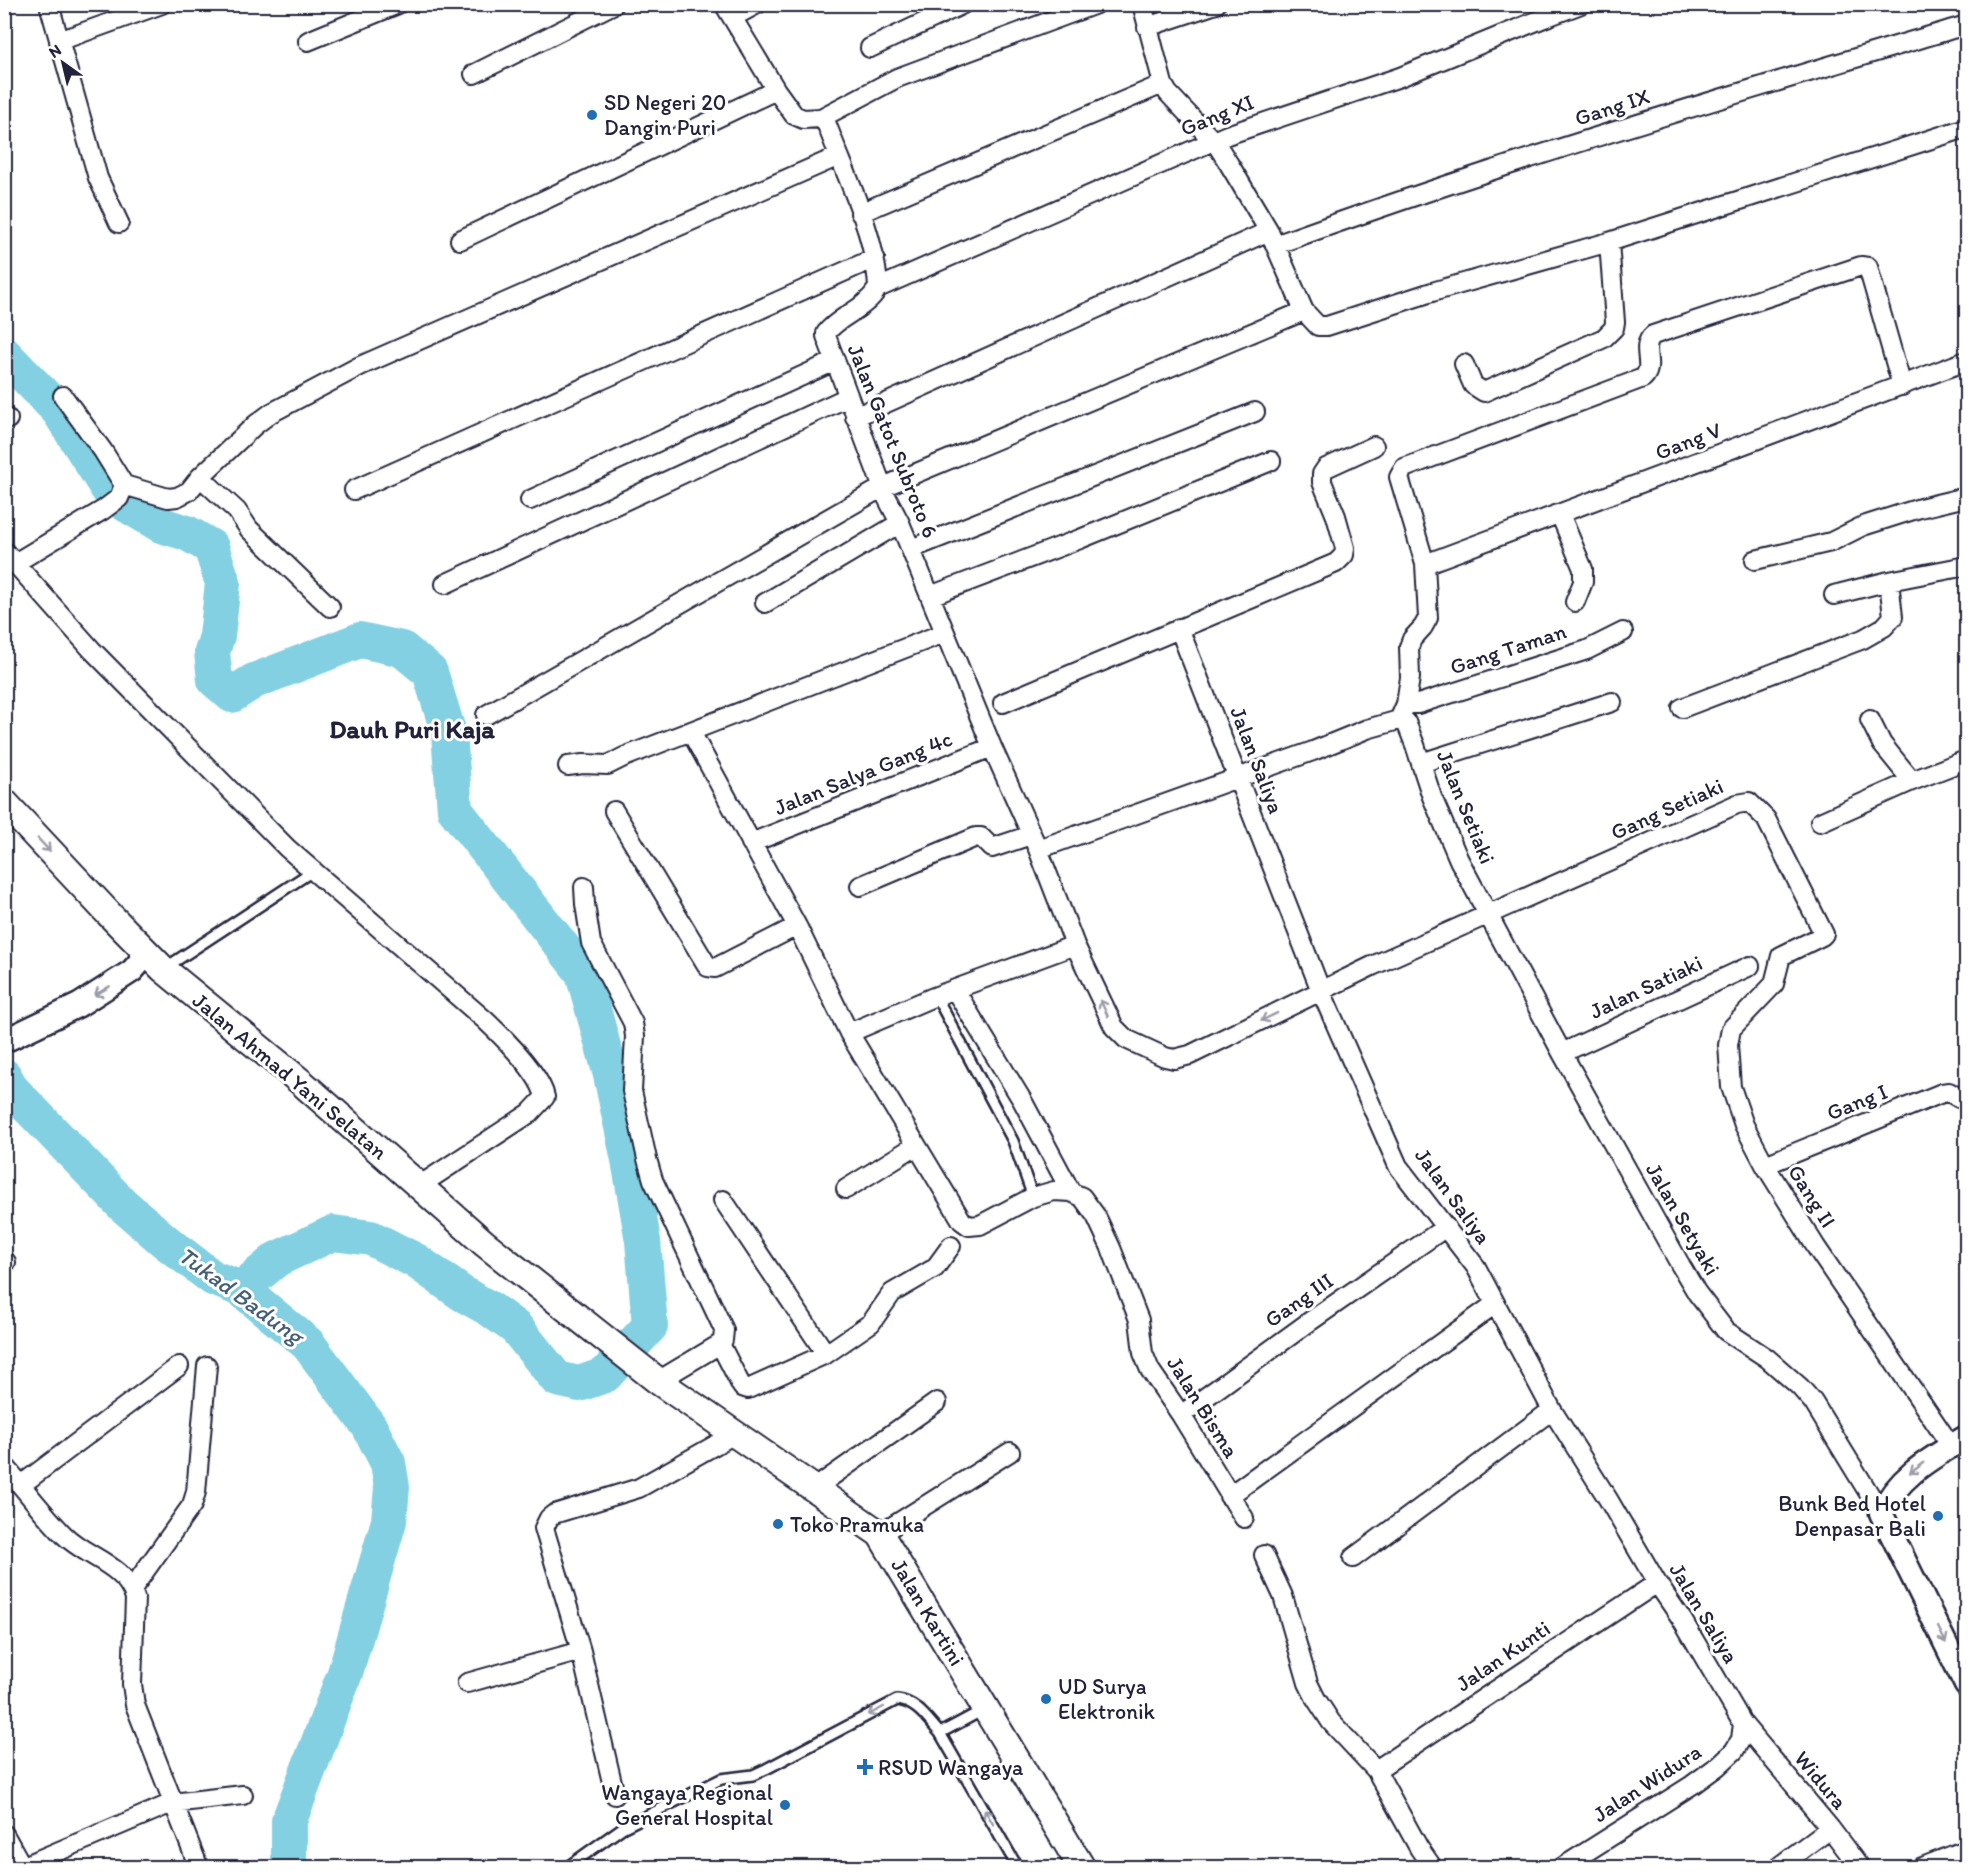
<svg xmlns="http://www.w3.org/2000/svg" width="1971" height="1872" font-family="Itim,sans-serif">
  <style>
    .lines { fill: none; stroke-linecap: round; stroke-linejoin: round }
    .river { stroke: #82d0e1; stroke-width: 36 }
    .service-casing { stroke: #22223b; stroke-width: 14 }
    .minor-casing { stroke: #22223b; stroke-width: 22 }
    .tertiary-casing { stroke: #22223b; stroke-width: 27 }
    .secondary-casing { stroke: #22223b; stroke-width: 30 }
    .service { stroke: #fff; stroke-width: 9 }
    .minor { stroke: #fff; stroke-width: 18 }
    .tertiary { stroke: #fff; stroke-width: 22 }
    .secondary { stroke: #fff; stroke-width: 26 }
    .oneway { stroke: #9c9ca7 }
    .poi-dot { fill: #1f6fb2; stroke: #fff; stroke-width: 2 }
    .labels { text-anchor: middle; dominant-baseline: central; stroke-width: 6; stroke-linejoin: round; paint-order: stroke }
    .poi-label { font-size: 22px; fill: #22223b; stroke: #fff; text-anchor: start }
    .street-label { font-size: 22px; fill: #22223b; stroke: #fff }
    .water-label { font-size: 24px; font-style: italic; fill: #445f75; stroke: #fff }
    .quarter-label { font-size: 26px; font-weight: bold; fill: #22223b; stroke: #fff }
  </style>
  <rect width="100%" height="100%" fill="#fff"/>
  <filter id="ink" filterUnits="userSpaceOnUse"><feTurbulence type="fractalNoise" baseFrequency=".0167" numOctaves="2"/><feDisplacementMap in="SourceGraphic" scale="12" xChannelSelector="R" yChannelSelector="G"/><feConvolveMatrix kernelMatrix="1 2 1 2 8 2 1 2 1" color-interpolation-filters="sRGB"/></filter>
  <g filter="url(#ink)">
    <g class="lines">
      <path class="river" d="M4,354L59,411L108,489
        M124,503L161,525L187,533L211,547L223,583L217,636L212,652L215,680L232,695L254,681L360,640L402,649L430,672L449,734L455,810L583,973L611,1075L629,1160L643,1241L650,1326L605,1375L579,1384L557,1379L516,1328L490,1309L463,1294L416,1261L371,1238L333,1233L277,1259L241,1289
        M4,1076L12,1090L123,1205L166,1242L213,1278L241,1289L308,1344L369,1426L388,1463L392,1487L389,1521L345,1673L289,1821V1868"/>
      <defs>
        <path id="service" d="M165,968L314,870
          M936,996L1013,1141L1033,1197
          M985,1709L940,1733L1018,1868
          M566,1868L622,1828L721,1779L753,1775L766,1769L897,1700C917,1702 927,1719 940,1733"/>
        <path id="minor" d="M49,4L98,178L119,223
          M724,4L776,90L794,115L803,119L821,118L827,125C846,176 876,235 878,288C864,311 841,314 826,333V336L885,494L900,523L992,747L1038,849L1075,945L1114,1027L1126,1039L1165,1057L1174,1059L1190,1055L1372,966L1737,804L1749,802L1766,819L1824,934L1822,936L1781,956L1774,984L1731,1029L1728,1045L1731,1087L1744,1125L1765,1165L1816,1247L1951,1446
          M733,17L757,4
          M1147,27L1216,4
          M59,41L162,4
          M308,41L398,4
          M870,48L963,4
          M474,74L614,4
          M821,118L897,78L1096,4
          M860,213L1163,84
          M460,240L776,90
          M1275,245C1503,162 1735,94 1966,25
          M878,288L1227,135L1400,77L1544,18L1581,4
          M1304,311L1318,326H1327L1432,292L1609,242L1966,128
          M1464,364L1473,385L1484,392L1604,338L1614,328L1615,322L1609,242
          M855,417L1269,231
          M4,421L8,419
          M200,477L237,511L249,529L330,607
          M124,485L168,498L177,497L189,491L200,477L255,425L271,413L360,366L839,156
          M354,490L875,258
          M530,500L835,361
          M1560,514L1583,569V582L1575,602
          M911,549L1255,412
          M4,551L92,650L287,848L485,1020C503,1037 540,1073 545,1097L530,1113L419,1186
          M1755,560L1831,542L1863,526L1920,508L1966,497
          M15,563L103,510L119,498L124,485L103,451L63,396
          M1425,564L1966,361
          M445,584L848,397
          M1834,595L1889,581L1966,566
          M930,596L1080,539L1271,461
          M765,603L900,523
          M1179,628L1321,991L1398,1166L1476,1267L1552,1410L1608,1499L1657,1583L1683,1621L1743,1724L1830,1828L1860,1868
          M1003,703L1336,563L1344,555L1345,548L1336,516L1322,482V474L1326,468L1374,446
          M1406,704H1418L1587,650L1623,632
          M1682,708L1863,639L1884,627L1893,617L1889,581
          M486,715L883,487L1304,311L1269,231L1229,164L1217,145L1168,93L1163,84L1142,4
          M1399,720L1406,722L1415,745L1432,797L1459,860L1562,1053L1681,1266L1697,1293L1726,1331L1767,1358L1800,1387L1813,1402L1881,1513
          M1399,720L1406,704L1410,678L1409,647L1412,639L1423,627L1428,618L1425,564L1399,477L1404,468L1643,378C1656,366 1639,347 1653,335L1861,266L1868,267L1902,386
          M1870,720L1882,744L1912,781
          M691,732L797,926L849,1033L962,1221L969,1226L980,1225L1033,1197L1054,1191L1071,1192L1082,1197L1096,1216L1111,1248L1139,1320L1143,1353L1150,1370L1181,1415L1244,1518
          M1421,763L1612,702
          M568,766L583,764L608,765L624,757L944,633
          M614,811L708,967L715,968L797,926
          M1820,822L1912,781L1966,760
          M751,843L992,747
          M1044,847L1313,751L1367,729L1399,720
          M860,886L976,837H981L992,848L1031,835
          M584,887L585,904L591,943L633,1023L635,1036L632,1091L647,1159L653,1180L724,1330L723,1340L720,1344L658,1381
          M955,990L1022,1100L1071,1192
          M849,1033L931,998L1075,945
          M1562,1053L1750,966
          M1765,1165L1942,1093L1949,1092L1959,1098L1966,1095
          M846,1189L915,1146
          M723,1200L826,1354
          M4,1263L6,1262
          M720,1344L742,1387L748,1389L826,1354L871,1323L892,1293L935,1268L951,1246
          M1181,1415L1309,1322L1446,1227
          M4,1465C24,1488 43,1514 64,1535C87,1558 125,1564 135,1598L132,1684L135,1705L199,1868
          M21,1485L179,1366
          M815,1488L937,1402
          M1229,1496L1495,1304
          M880,1534L1010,1452
          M1264,1555L1283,1596L1308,1683L1316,1699L1331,1722L1376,1770L1419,1848L1433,1868
          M1353,1558L1552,1410
          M132,1589L192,1505L196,1492L207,1366
          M581,1651L615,1795
          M467,1683L581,1651L544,1528L549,1518L554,1514L639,1488L733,1435
          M1376,1770L1657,1583
          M4,1834L22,1866
          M19,1868L172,1803L243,1795
          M1561,1868L1692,1785L1718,1766L1734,1751L1741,1739L1743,1724
          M1777,1868L1830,1828
          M1920,1868L1966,1850"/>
        <path id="tertiary" d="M4,1041L79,1005L132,971L147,954
          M1966,1437C1932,1458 1899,1475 1881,1513L1966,1685"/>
        <path id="secondary" d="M4,802L109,914L163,969L301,1082L484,1243L658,1381L880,1534L1082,1868"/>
      </defs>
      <use href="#service" class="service-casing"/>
      <use href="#minor" class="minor-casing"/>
      <use href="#tertiary" class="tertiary-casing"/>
      <use href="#secondary" class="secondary-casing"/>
      <use href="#service" class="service"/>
      <use href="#minor" class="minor"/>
      <use href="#tertiary" class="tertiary"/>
      <use href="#secondary" class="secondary"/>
    </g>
    <defs><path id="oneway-shaft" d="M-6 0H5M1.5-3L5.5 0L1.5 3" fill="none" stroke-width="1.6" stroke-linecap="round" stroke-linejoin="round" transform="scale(1.5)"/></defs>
    <g class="oneway">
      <use href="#oneway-shaft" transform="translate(44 845) rotate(47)"/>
      <use href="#oneway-shaft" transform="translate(102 991) rotate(149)"/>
      <use href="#oneway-shaft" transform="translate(1104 1008) rotate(-115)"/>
      <use href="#oneway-shaft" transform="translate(1269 1017) rotate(154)"/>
      <use href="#oneway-shaft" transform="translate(1917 1468) rotate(144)"/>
      <use href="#oneway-shaft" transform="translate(1942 1635) rotate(64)"/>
      <use href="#oneway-shaft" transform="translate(876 1711) rotate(152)"/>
      <use href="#oneway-shaft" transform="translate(989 1817) rotate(-120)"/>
    </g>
  </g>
  <g class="poi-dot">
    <circle cx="592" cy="115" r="6"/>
    <circle cx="1938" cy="1516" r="6"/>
    <circle cx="778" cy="1524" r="6"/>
    <circle cx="1046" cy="1699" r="6"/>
    <path d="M862 1758h6v6h6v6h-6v6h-6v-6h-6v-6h6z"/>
    <circle cx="785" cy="1805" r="6"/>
  </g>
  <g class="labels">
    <g class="poi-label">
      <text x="604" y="102">SD Negeri 20<tspan x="604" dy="25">Dangin Puri</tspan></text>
      <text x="1926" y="1503" text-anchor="end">Bunk Bed Hotel<tspan x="1926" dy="25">Denpasar Bali</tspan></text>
      <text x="790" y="1524">Toko Pramuka</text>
      <text x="1058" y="1686">UD Surya<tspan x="1058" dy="25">Elektronik</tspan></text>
      <text x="878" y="1767">RSUD Wangaya</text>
      <text x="773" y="1792" text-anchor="end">Wangaya Regional<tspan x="773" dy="25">General Hospital</tspan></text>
    </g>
    <g class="street-label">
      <text transform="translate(1612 107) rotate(-18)">Gang IX</text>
      <text transform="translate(1217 115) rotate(-22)">Gang XI</text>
      <text transform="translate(893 441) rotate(68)">Jalan Gatot Subroto 6</text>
      <text transform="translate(1688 441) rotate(-21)">Gang V</text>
      <text transform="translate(1508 649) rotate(-18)">Gang Taman</text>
      <text transform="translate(1257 760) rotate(69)">Jalan Saliya</text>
      <text transform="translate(863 773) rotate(-22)">Jalan Salya Gang 4c</text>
      <text transform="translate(1466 807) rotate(68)">Jalan Setiaki</text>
      <text transform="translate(1667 809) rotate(-24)">Gang Setiaki</text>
      <text transform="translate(1646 987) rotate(-25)">Jalan Satiaki</text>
      <text transform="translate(290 1076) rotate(40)">Jalan Ahmad Yani Selatan</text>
      <text transform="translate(1857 1102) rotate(-22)">Gang I</text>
      <text transform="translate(1453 1196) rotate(54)">Jalan Saliya</text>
      <text transform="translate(1812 1196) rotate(58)">Gang II</text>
      <text transform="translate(1683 1219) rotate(60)">Jalan Setyaki</text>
      <text transform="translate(1299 1300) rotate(-35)">Gang III</text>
      <text transform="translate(1203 1407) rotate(58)">Jalan Bisma</text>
      <text transform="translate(928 1612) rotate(59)">Jalan Kartini</text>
      <text transform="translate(1704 1613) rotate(59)">Jalan Saliya</text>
      <text transform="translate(1503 1656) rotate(-34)">Jalan Kunti</text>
      <text transform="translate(1821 1780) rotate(50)">Widura</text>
      <text transform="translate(1647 1783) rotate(-33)">Jalan Widura</text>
    </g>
    <g class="water-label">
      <text transform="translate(241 1295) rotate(36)">Tukad Badung</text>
    </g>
    <g class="quarter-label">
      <text x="412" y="729">Dauh Puri Kaja</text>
    </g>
  </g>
  <rect width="1971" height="1872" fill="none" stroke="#fff" stroke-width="24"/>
  <rect x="12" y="12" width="1947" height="1848" fill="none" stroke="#22223b" stroke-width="2" filter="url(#ink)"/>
  <g transform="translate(63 63) rotate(326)" stroke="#ffffff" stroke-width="4.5" paint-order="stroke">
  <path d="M0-4.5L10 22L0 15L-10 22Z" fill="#22223b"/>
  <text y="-9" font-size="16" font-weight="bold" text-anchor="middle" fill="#22223b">N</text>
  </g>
</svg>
